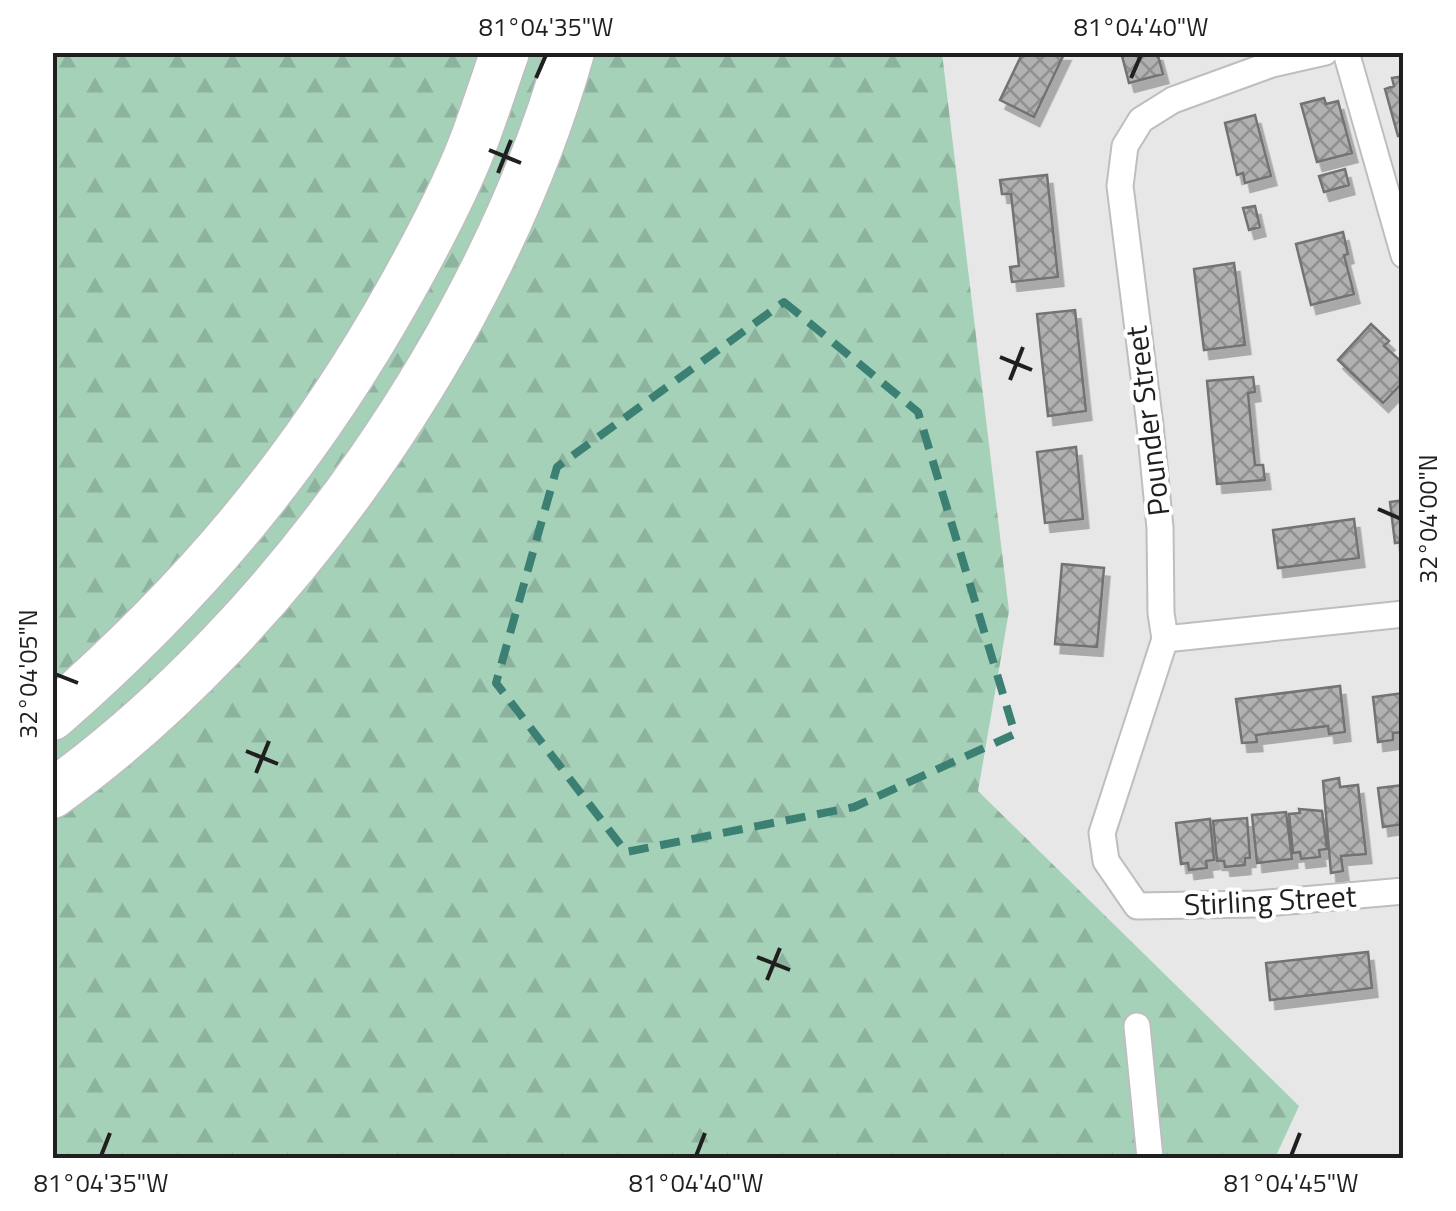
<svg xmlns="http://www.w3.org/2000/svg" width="1456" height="1211" font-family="'Titillium Web',sans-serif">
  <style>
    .forest { fill: url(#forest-firs) }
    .building { fill: url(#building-cross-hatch); stroke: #737375; stroke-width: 2.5; filter: url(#shadow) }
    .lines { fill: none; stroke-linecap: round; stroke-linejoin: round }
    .minor-casing { stroke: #bebec0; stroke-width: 29 }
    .motorway-casing { stroke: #bebec0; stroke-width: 51 }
    .minor { stroke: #fff; stroke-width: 25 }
    .motorway { stroke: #fff; stroke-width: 48 }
    .marked { fill: none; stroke: #3c8074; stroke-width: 8; stroke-dasharray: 20 12; stroke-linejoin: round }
    .ticks { fill: none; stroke: #1f1f1f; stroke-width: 4 }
    .labels { text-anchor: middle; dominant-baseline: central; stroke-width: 8; stroke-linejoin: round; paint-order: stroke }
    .street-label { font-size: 30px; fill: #1f1f1f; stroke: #fff }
    .neatline { fill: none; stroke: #1f1f1f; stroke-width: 4 }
    .ticks-label { font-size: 25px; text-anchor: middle; fill: #1f1f1f }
  </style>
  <defs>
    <pattern id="forest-firs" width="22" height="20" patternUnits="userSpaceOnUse" patternTransform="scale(2.5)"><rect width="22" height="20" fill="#a4d1b8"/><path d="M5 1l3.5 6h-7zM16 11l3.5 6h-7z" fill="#8db39e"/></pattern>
    <pattern id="building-cross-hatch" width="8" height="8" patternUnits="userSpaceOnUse" patternTransform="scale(2.5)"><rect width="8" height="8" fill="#b1b1b2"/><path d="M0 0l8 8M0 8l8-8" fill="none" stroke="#8f8f90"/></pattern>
    <filter id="shadow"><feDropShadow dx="5.5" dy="9" stdDeviation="0" flood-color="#0004"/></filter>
  </defs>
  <rect width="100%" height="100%" fill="#e7e7e8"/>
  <path class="forest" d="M52,53H942L1009,611L978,791L1299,1106L1275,1158H53Z"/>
  <path class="building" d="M1023,52H1065L1034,117L1000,100Z
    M1121,52H1157L1163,74L1129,83Z
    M1404,76V135L1398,136L1385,89L1394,86L1392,78Z
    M1324,98L1326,104L1338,101L1352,153L1317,162L1301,104Z
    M1255,115L1271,176L1245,183L1243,173L1237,175L1225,123Z
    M1345,169L1349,185L1324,192L1319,176Z
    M1047,175L1058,277L1012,282L1010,267L1019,266L1011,194H1002L1000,180Z
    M1255,206L1260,227L1249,230L1243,208Z
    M1343,232L1348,254L1344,255L1354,294L1311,305L1296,244Z
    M1234,263L1245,345L1204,350L1194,269Z
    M1075,310L1086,411L1048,416L1037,314Z
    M1371,324L1389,341L1384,346L1404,364V381L1383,403L1338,360Z
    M1253,377L1255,392L1248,393L1255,465H1263L1265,480L1217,484L1207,381Z
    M1076,447L1083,519L1045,523L1037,452Z
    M1404,500V542L1395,543L1390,502Z
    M1354,519L1359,558L1278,568L1273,530Z
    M1062,564L1104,568L1097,647L1055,644Z
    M1340,686L1345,732L1329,734L1328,726L1256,735L1257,742L1242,743L1236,699Z
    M1404,693V732L1393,733V740L1378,742L1373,697Z
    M1339,778L1340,787L1358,785L1366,854L1341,856L1343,871L1331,873L1323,781Z
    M1404,785V824L1383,827L1378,788Z
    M1299,809L1322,811L1327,849L1319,850L1320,857L1301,859L1300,852L1293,853L1289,814L1300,813Z
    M1286,812L1292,859L1257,863L1252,815Z
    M1247,818L1250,858H1245V865L1225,867L1224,861H1217L1213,821Z
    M1210,819L1214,860L1206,861L1207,868L1189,870L1188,863L1181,864L1176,823Z
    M1368,952L1372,988L1270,1000L1266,963Z"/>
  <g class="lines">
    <defs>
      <path id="minor" d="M1325,52L1272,64L1173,100L1141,120L1125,146L1120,186L1150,425L1160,528L1161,613L1165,639L1102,833L1106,861L1137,906L1256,904L1404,891
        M1346,52L1404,255
        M1165,639L1404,614
        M1137,1026L1150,1158"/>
      <path id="motorway" d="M52,716C196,590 304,462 398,295C425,247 452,197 472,146C484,115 494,83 505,52
        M52,794C284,628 493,327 570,52"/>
    </defs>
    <use href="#minor" class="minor-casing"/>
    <use href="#motorway" class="motorway-casing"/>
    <use href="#minor" class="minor"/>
    <use href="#motorway" class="motorway"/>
  </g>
  <path class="marked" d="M784,302L918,412L1015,734L854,807L626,852L496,683L557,467Z"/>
  <path class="ticks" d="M536,78L546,55M1131,78L1141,55M489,150L521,163M498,173L511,140M1000,357L1032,370M1010,380L1023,347M1378,509L1401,519M55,674L78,683M246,751L278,764M256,773L269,741M757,957L790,970M767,980L780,948M101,1156L110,1133M696,1156L705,1133M1291,1156L1300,1133"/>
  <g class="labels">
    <g class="street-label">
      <text transform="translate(1147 421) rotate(-97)">Pounder Street</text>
      <text transform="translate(1270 900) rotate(-3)">Stirling Street</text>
    </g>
  </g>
  <rect width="1456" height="1211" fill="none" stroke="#ffffff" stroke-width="110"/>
  <rect x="55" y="55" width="1346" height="1101" class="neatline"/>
  <g class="ticks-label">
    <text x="546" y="36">81°04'35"W</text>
    <text x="1141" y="36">81°04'40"W</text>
    <text transform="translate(1428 519) rotate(-90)" y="9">32°04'00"N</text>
    <text transform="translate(28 674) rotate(-90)" y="9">32°04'05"N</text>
    <text x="101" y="1192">81°04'35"W</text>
    <text x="696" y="1192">81°04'40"W</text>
    <text x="1291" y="1192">81°04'45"W</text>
  </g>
</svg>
